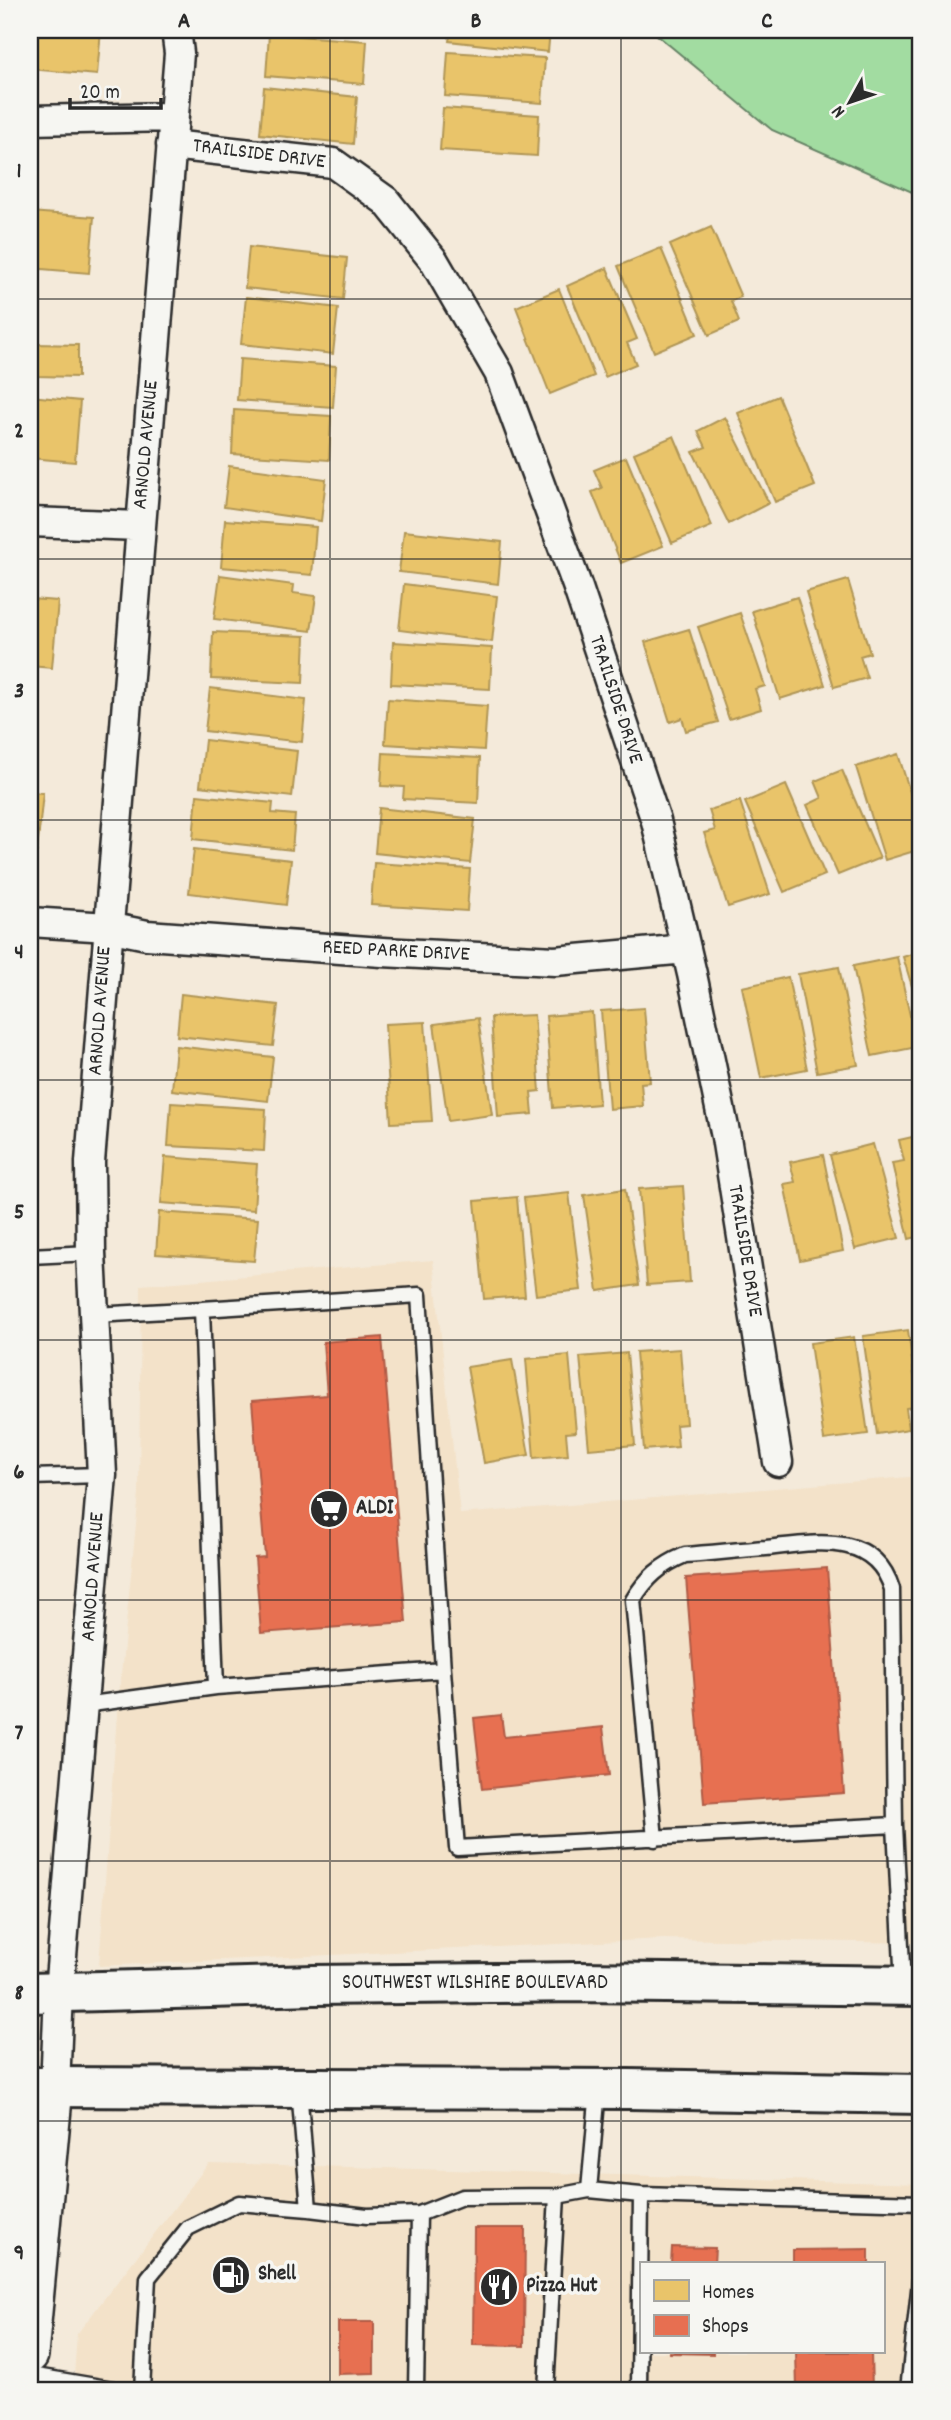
<svg xmlns="http://www.w3.org/2000/svg" width="951" height="2420" font-family="Dekko,sans-serif">
  <style>
    .built { fill: #f3e2c9; fill-rule: evenodd }
    .green { fill: #a2dca1; stroke: #668466; stroke-width: 2 }
    .homes { fill: #e9c46a; stroke: #b09657; stroke-width: 2 }
    .shops { fill: #e76f51; stroke: #af5b46; stroke-width: 2 }
    .lines { fill: none; stroke-linecap: round; stroke-linejoin: round }
    .service-casing { stroke: #2b2b2b; stroke-width: 19 }
    .minor-casing { stroke: #2b2b2b; stroke-width: 33 }
    .tertiary-casing { stroke: #2b2b2b; stroke-width: 40 }
    .primary-casing { stroke: #2b2b2b; stroke-width: 44 }
    .service { stroke: #f6f6f2; stroke-width: 14 }
    .minor { stroke: #f6f6f2; stroke-width: 28 }
    .tertiary { stroke: #f6f6f2; stroke-width: 35 }
    .primary { stroke: #f6f6f2; stroke-width: 38 }
    .grid { fill: none; stroke: #2b2b2b; stroke-width: 2; stroke-opacity: 0.55 }
    .labels { text-anchor: middle; dominant-baseline: central; stroke-width: 7; stroke-linejoin: round; paint-order: stroke }
    .street-label { font-size: 21px; fill: #2b2b2b; stroke: #f6f6f2 }
    .poi-label { font-size: 21px; font-weight: bold; fill: #2b2b2b; stroke: #f6f6f2; text-anchor: start }
    .neatline { fill: none; stroke: #2b2b2b; stroke-width: 2.5 }
    .grid-label { font-size: 23px; text-anchor: middle; font-weight: bold; fill: #2b2b2b }
  </style>
  <rect width="100%" height="100%" fill="#f4eada"/>
  <filter id="ink" filterUnits="userSpaceOnUse"><feTurbulence type="fractalNoise" baseFrequency=".0143" numOctaves="2"/><feDisplacementMap in="SourceGraphic" scale="14" xChannelSelector="R" yChannelSelector="G"/><feConvolveMatrix kernelMatrix="1 2 1 2 8 2 1 2 1" color-interpolation-filters="sRGB"/></filter>
  <g filter="url(#ink)">
    <path class="built" d="M433,1260L460,1514L921,1476V1943L663,1939L99,1966L117,1715L139,1494L141,1285Z
      M209,2163L921,2184V2390H73L77,2334ZM641,2264H883V2352H641Z"/>
    <path class="green" d="M651,30H921V196L772,130Z"/>
    <path class="homes" d="M30,30H101L97,75L30,69Z
      M451,30H550L548,52L449,41Z
      M269,34L367,41L364,84L266,76Z
      M448,52L545,58L542,103L445,96Z
      M264,87L357,97L353,144L260,134Z
      M443,108L539,115L537,156L440,150Z
      M30,212L94,217L89,273L30,268Z
      M711,227L741,297L731,301L739,322L709,335L670,245Z
      M249,247L347,258L343,299L245,288Z
      M661,248L697,334L654,352L618,266Z
      M607,268L637,339L627,343L636,364L605,377L567,286Z
      M559,289L594,376L550,394L516,307Z
      M246,297L338,308L333,354L241,344Z
      M37,344L78,345V377L36,376Z
      M240,359L336,366L333,407L237,400Z
      M30,396L80,401L75,462L30,458Z
      M778,396L815,486L775,502L738,413Z
      M234,410L331,416L329,460L232,454Z
      M725,417L769,503L729,524L693,452L706,447L698,431Z
      M674,436L712,526L672,543L634,453Z
      M626,457L663,546L621,563L592,492L602,488L594,470Z
      M229,466L326,479L321,521L224,507Z
      M225,520L316,527L312,575L221,567Z
      M404,531L502,542L498,584L399,572Z
      M220,575L294,585L293,593L316,596L311,631L214,619Z
      M848,580L870,653L860,656L867,678L834,687L806,592Z
      M404,584L497,596L492,642L399,630Z
      M797,597L825,685L780,699L752,611Z
      M30,599L58,601L52,668L30,666Z
      M740,613L765,686L755,689L761,709L729,719L698,627Z
      M689,629L718,722L686,731L682,718L670,722L645,642Z
      M213,632L305,636L303,683L211,679Z
      M393,642L492,648L490,689L391,684Z
      M210,688L306,700L302,742L205,731Z
      M388,699L487,706L484,750L385,744Z
      M205,740L297,751L292,797L200,786Z
      M383,753L480,758L478,803L403,799L404,787L381,786Z
      M898,754L921,827V849L885,860L856,767Z
      M842,770L880,858L838,875L807,805L822,798L815,781Z
      M786,785L825,875L784,892L745,802Z
      M30,792L43,793L37,851L30,850Z
      M197,795L273,803L272,813L295,815L292,850L193,839Z
      M740,801L770,894L728,907L704,833L715,830L709,810Z
      M379,808L475,819L470,863L375,853Z
      M194,849L291,860L286,905L189,893Z
      M374,863L470,869L467,911L371,905Z
      M921,951V1016L903,957Z
      M897,957L917,1047L872,1056L853,966Z
      M839,967L858,1065L817,1072L798,974Z
      M788,977L807,1069L761,1078L742,987Z
      M181,994L278,1005L273,1046L177,1036Z
      M644,1008L650,1082L641,1083L643,1106L609,1109L601,1011Z
      M592,1012L599,1104L553,1108L546,1016Z
      M534,1015L540,1091L531,1092L533,1114L498,1117L491,1017Z
      M478,1018L492,1115L448,1121L434,1024Z
      M425,1022L432,1121L391,1123L385,1024Z
      M176,1046L273,1057L268,1101L172,1090Z
      M171,1103L266,1109L264,1151L168,1146Z
      M921,1135V1236L909,1239L892,1163L904,1161L899,1140Z
      M873,1144L899,1238L855,1249L830,1155Z
      M823,1155L843,1251L800,1260L784,1184L795,1182L790,1162Z
      M165,1157L257,1164L254,1210L161,1203Z
      M683,1186L690,1282L647,1285L639,1189Z
      M625,1189L639,1285L598,1291L584,1195Z
      M569,1193L581,1290L536,1295L524,1198Z
      M517,1197L525,1296L484,1299L475,1201Z
      M159,1212L258,1219L254,1261L156,1254Z
      M908,1330L918,1406L906,1408L909,1429L877,1434L863,1336Z
      M854,1337L868,1434L824,1440L810,1343Z
      M680,1349L686,1424L676,1425L678,1447L644,1450L636,1352Z
      M627,1353L635,1445L589,1449L580,1357Z
      M569,1355L576,1432L566,1433L568,1455L534,1458L526,1359Z
      M512,1360L529,1455L484,1463L467,1367Z"/>
    <path class="shops" d="M382,1337L406,1622L261,1633L255,1558L265,1557L252,1401L327,1395L323,1342Z
      M827,1568L844,1793L704,1803L686,1578Z
      M501,1715L504,1737L603,1727L609,1775L482,1789L474,1718Z
      M474,2228H525L524,2346L473,2345Z
      M672,2247L715,2248L714,2264H671Z
      M869,2249V2264H793V2250Z
      M338,2322H374V2373L338,2374Z
      M670,2352H713V2354L670,2353Z
      M796,2352H871L872,2389L797,2390Z"/>
    <g class="lines">
      <defs>
        <path id="service" d="M30,1256L91,1253
          M202,1309L419,1295L443,1670
          M30,1477L102,1475
          M216,1687L443,1670L457,1848L895,1825L903,1986
          M84,1705L216,1687L202,1309L95,1315
          M655,1839L633,1600C646,1578 661,1565 685,1555C712,1553 739,1550 766,1548C814,1543 874,1530 892,1589L895,1825
          M299,2089L309,2209L367,2216L419,2214L416,2390
          M598,2090L589,2190L641,2195L921,2203
          M419,2214L462,2197L557,2196L589,2190
          M30,2375L119,2390
          M142,2390L148,2278L188,2228L239,2203L309,2209
          M546,2390L557,2196
          M639,2390L641,2195
          M908,2390L921,2272"/>
        <path id="minor" d="M30,120L173,117
          M171,145L333,163L386,201L434,261L499,373L578,588L656,821L692,974L726,1137L778,1462
          M30,522L140,526
          M30,922L108,927L147,935L382,952L555,961L686,949
          M55,2087L59,1992L102,1475L91,1253L90,1162L179,53L176,30"/>
        <path id="tertiary" d="M30,2355L55,2087"/>
        <path id="primary" d="M30,1993L314,1985L580,1982L921,1986
          M30,2087L629,2089L921,2094"/>
      </defs>
      <use href="#service" class="service-casing"/>
      <use href="#minor" class="minor-casing"/>
      <use href="#tertiary" class="tertiary-casing"/>
      <use href="#primary" class="primary-casing"/>
      <use href="#service" class="service"/>
      <use href="#minor" class="minor"/>
      <use href="#tertiary" class="tertiary"/>
      <use href="#primary" class="primary"/>
    </g>
  </g>
  <path class="grid" d="M330,30V2390M621,30V2390M30,299H921M30,559H921M30,820H921M30,1080H921M30,1340H921M30,1600H921M30,1861H921M30,2121H921"/>
  <defs>
    <symbol id="supermarket-disc" viewBox="-11 -11 22 22"><circle r="9.5" fill="#2b2b2b" stroke="#f6f6f2"/><path d="M-6-5.5h2.5l.6 2H6L4.5 2H-2.5L-4.4-4H-6ZM-1.5 3.2a1.3 1.3 0 1 0 .1 0ZM3 3.2a1.3 1.3 0 1 0 .1 0Z" fill="#fff"/></symbol>
    <symbol id="fuel-disc" viewBox="-11 -11 22 22"><circle r="9.5" fill="#2b2b2b" stroke="#f6f6f2"/><path d="M-5.5-6h7V0h2V4h1.3V-2.5L3-4.5l.8-.8L6-3V5H2.5V1h-1V6h-7ZM-4.2-4.7v3.2H.2V-4.7Z" fill="#fff"/></symbol>
    <symbol id="restaurant-disc" viewBox="-11 -11 22 22"><circle r="9.5" fill="#2b2b2b" stroke="#f6f6f2"/><path d="M-5-6h1v4h1v-4h1v4h1v-4h1v5L-1.5 .5V6h-2V.5L-5-1ZM5-6V6H3V1.5H1.5Q1.5-4 5-6Z" fill="#fff"/></symbol>
  </defs>
  <g fill-rule="evenodd">
    <use href="#supermarket-disc" x="307" y="1487" width="44" height="44"/>
    <use href="#fuel-disc" x="209" y="2253" width="44" height="44"/>
    <use href="#restaurant-disc" x="477" y="2265" width="44" height="44"/>
  </g>
  <g class="labels">
    <g class="street-label">
      <text transform="translate(259 155) rotate(7)">TRAILSIDE DRIVE</text>
      <text transform="translate(147 445) rotate(-85)">ARNOLD AVENUE</text>
      <text transform="translate(615 700) rotate(72)">TRAILSIDE DRIVE</text>
      <text transform="translate(396 952) rotate(3)">REED PARKE DRIVE</text>
      <text transform="translate(101 1011) rotate(-86)">ARNOLD AVENUE</text>
      <text transform="translate(744 1251) rotate(81)">TRAILSIDE DRIVE</text>
      <text transform="translate(94 1577) rotate(-86)">ARNOLD AVENUE</text>
      <text x="475" y="1984">SOUTHWEST WILSHIRE BOULEVARD</text>
    </g>
    <g class="poi-label">
      <text x="356" y="1509">ALDI</text>
      <text x="258" y="2275">Shell</text>
      <text x="526" y="2287">Pizza Hut</text>
    </g>
  </g>
  <rect width="951" height="2420" fill="none" stroke="#f6f6f2" stroke-width="77"/>
  <rect x="640" y="2262" width="245" height="91" fill="#f6f6f2" stroke="#a5a5a2" stroke-width="2"/>
  <rect x="654" y="2280" width="35" height="21" fill="#e9c46a" stroke="#a5a5a2" stroke-width="2"/>
  <text x="702" y="2298" font-size="21" fill="#2b2b2b">Homes</text>
  <rect x="654" y="2315" width="35" height="21" fill="#e76f51" stroke="#a5a5a2" stroke-width="2"/>
  <text x="702" y="2332" font-size="21" fill="#2b2b2b">Shops</text>
  <g transform="translate(850 102) rotate(230)" stroke="#f6f6f2" stroke-width="5" paint-order="stroke">
  <path d="M0-5L12 26L0 18L-12 26Z" fill="#2b2b2b"/>
  <text y="-10" font-size="19" font-weight="bold" text-anchor="middle" fill="#2b2b2b">N</text>
  </g>
  <path d="M70 98v10h91v-10" fill="none" stroke="#2b2b2b" stroke-width="3.5"/>
  <text x="80" y="98" font-size="21" fill="#2b2b2b" stroke="#f6f6f2" stroke-width="5" paint-order="stroke">20 m</text>
  <rect x="38" y="38" width="874" height="2344" class="neatline"/>
  <g class="grid-label">
    <text x="184" y="27">A</text>
    <text x="476" y="27">B</text>
    <text x="767" y="27">C</text>
    <text x="19" y="177">1</text>
    <text x="19" y="437">2</text>
    <text x="19" y="697">3</text>
    <text x="19" y="958">4</text>
    <text x="19" y="1218">5</text>
    <text x="19" y="1478">6</text>
    <text x="19" y="1739">7</text>
    <text x="19" y="1999">8</text>
    <text x="19" y="2259">9</text>
  </g>
</svg>
